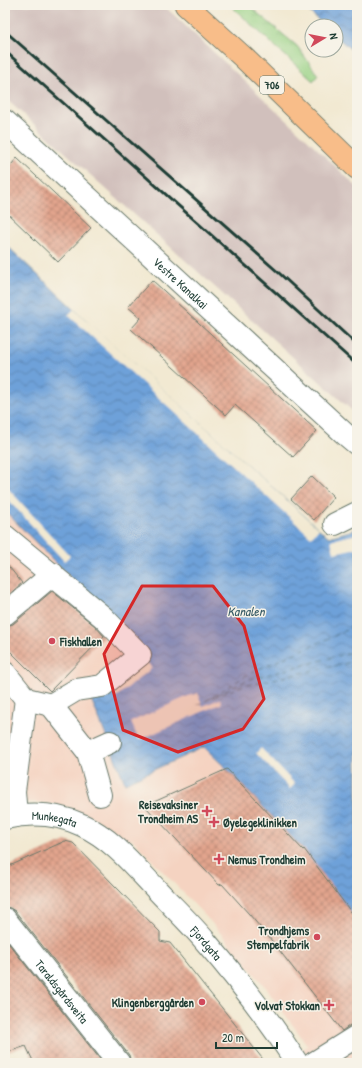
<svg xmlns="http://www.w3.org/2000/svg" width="362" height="1068" font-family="'Patrick Hand',sans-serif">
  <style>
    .built { fill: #f5d3c1 }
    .railway { fill: #d1c0bc }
    .grass { fill: url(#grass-tufts); stroke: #5c885c }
    .water { fill: url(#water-waves); stroke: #466f86 }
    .pier { fill: #f2e9d2 }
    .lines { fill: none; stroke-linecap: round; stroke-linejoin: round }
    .ferry { stroke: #375b66; stroke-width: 1; stroke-dasharray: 5 4; stroke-linecap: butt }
    .building { fill: url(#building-cross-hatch) }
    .minor-casing { stroke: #69796b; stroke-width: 24 }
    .highway-casing { stroke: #69796b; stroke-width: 24 }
    .minor { stroke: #fff; stroke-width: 22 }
    .highway { stroke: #f8bd89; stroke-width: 22 }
    .rail { stroke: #1f3d34; stroke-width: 3 }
    .marked { fill: #d62828; fill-opacity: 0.2; stroke: #d62828; stroke-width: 3; stroke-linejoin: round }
    .poi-dot { fill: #d1495b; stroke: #f7f3e8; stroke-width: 1.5 }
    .labels { text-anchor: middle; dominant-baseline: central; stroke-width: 3; stroke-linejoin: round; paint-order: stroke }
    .shield { fill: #f7f3e8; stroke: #60746a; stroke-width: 1 }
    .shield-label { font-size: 11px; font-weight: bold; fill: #1f3d34 }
    .street-label { font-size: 12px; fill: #1f3d34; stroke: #f7f3e8 }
    .poi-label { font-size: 12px; font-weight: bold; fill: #1f3d34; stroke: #f7f3e8; text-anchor: end }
    .water-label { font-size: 13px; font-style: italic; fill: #375b66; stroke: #f7f3e8 }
  </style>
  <defs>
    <pattern id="grass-tufts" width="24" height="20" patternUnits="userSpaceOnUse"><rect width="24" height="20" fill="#99d285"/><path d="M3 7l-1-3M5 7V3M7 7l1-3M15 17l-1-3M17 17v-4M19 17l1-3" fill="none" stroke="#83b573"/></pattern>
    <pattern id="water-waves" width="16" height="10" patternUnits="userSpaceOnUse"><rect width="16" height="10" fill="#6ea1d9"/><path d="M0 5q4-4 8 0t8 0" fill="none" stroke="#5a84b1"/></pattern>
    <pattern id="building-cross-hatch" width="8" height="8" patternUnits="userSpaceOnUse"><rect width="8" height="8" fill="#e2a48d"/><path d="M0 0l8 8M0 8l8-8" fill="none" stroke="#b78774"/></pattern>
  </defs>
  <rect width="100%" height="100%" fill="#f7f3e8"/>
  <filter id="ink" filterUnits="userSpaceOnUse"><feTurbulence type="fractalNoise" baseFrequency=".025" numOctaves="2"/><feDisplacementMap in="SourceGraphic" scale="8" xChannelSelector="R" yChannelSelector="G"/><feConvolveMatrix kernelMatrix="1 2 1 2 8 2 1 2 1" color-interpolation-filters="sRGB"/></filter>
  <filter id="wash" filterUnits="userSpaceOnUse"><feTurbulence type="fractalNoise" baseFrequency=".012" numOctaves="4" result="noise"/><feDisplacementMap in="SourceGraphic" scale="16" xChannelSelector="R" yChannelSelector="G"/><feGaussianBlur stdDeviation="0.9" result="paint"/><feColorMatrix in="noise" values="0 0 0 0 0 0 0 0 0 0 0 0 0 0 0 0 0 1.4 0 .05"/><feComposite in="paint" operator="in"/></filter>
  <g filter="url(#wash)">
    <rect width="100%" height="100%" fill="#f2e9d2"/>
    <path class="built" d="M5,511L145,651L110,742L126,783L204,747L227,769L302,848L357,920V1063H311L303,1049L308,1046L262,983L211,922L132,839L128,843L114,831L97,820L88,815L65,807L45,803L25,802L5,805Z"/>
    <path class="railway" d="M5,5H163L306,138L357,187V415L5,98Z"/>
    <path class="grass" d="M230,5H248L297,46L318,75L313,81Z"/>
    <path class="water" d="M302,5H357V55L336,36V26H325Z
      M5,244L93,327L319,529L329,537L357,529V920L302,848L227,769L204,747L125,783L91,699L145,657L64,571L5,511Z"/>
    <path class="pier" d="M74,309L319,529L311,537L68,315Z
      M5,485L70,556L64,561L5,496Z
      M357,534V548L334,553L331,540Z
      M146,661L152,668L116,697L110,689Z
      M198,693L199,696H201L199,697L203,706L220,699L222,703L139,740L131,722L193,694V695Z
      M261,748L295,784L290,789L256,753Z"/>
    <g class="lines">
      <path class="ferry" d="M209,699L247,680L357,651
        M205,701L242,686L357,661
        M197,704L202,703L252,672L343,632L357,623"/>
    </g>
    <g id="blocks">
      <path class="building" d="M17,158L91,228L58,262L5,211V172Z
        M152,280L317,431L293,457L235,405L226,415L131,329L141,318L128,307Z
        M312,476L334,497L314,520L291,499Z
        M5,562L22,583L5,598Z
        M52,591L95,626L104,636L50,691L5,646V626L13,624Z
        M227,769L303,850L304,849L357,920V1023L350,1025L342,1031L272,941L249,914L222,884L219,885L145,806Z
        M65,841L73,843L160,932V941L170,943L266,1063H131L129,1055L15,911L10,908L5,907V868Z
        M5,939L103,1063H34L26,1046L5,1053Z"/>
    </g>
  </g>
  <g filter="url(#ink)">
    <use href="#blocks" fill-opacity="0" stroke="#69796b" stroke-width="1"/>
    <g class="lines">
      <defs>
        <g id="minor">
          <path id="s1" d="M5,121L345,434L357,444"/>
          <path d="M335,524L357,513"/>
          <path d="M5,536L103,617L140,655L102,686L76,690L51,705"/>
          <path d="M5,614L53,574"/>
          <path d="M5,673L26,699L51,705L88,752L100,795"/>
          <path d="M88,752L110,742"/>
          <path d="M16,816L14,791L26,699"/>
          <path id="s2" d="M5,818C31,812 58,814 82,825C113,839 135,867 158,891C174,908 191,924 206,942C239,980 270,1021 297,1063"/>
          <path id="s3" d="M5,919L119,1063"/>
          <path d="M314,1063L357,1036"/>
        </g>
        <path id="highway" d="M186,5L243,57L357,168"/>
      </defs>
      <use href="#minor" class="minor-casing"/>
      <use href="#highway" class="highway-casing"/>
      <use href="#minor" class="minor"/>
      <use href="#highway" class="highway"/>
      <path class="rail" d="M5,31L279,273L357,345
        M5,51L357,365"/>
    </g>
  </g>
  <path class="marked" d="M142,586H213L244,626L264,699L243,729L178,752L123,730L104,654Z"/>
  <g class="poi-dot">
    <circle cx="52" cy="641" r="4"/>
    <path d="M205 805h4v4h4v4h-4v4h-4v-4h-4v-4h4z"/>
    <path d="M212 816h4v4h4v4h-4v4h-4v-4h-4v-4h4z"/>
    <path d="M217 853h4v4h4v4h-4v4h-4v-4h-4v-4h4z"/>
    <circle cx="317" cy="937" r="4"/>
    <circle cx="202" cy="1002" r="4"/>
    <path d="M327 999h4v4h4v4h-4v4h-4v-4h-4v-4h4z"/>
  </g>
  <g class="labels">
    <rect class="shield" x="260" y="76" width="24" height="18" rx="3"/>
    <g class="shield-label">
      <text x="272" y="85">706</text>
    </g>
    <g class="street-label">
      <text stroke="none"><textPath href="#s1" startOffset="239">Vestre Kanalkai</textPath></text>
      <text stroke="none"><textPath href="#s2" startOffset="50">Munkegata</textPath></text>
      <text stroke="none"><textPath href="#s2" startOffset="251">Fjordgata</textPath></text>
      <text stroke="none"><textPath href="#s3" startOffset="92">Taraldsgårdsveita</textPath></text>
    </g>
    <g class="poi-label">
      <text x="60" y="641" text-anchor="start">Fiskhallen</text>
      <text x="198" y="804">Reisevaksiner<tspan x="198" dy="14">Trondheim AS</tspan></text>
      <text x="223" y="822" text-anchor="start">Øyelegeklinikken</text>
      <text x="228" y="859" text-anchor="start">Nemus Trondheim</text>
      <text x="309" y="930">Trondhjems<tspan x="309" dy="14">Stempelfabrik</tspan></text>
      <text x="194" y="1002">Klingenberggården</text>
      <text x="320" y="1005">Volvat Stokkan</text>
    </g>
    <g class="water-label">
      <text x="246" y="611">Kanalen</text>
    </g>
  </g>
  <rect width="362" height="1068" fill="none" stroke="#f7f3e8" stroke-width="20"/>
  <g transform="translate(324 38) rotate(80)"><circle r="19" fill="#f7f3e8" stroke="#a1aaa0"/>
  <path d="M0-3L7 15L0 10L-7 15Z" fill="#d1495b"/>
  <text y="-6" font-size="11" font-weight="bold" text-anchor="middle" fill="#1f3d34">N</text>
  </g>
  <path d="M216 1042v6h61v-6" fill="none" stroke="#1f3d34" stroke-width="2"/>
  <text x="222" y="1042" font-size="12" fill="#1f3d34" stroke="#f7f3e8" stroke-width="3" paint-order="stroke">20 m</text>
</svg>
